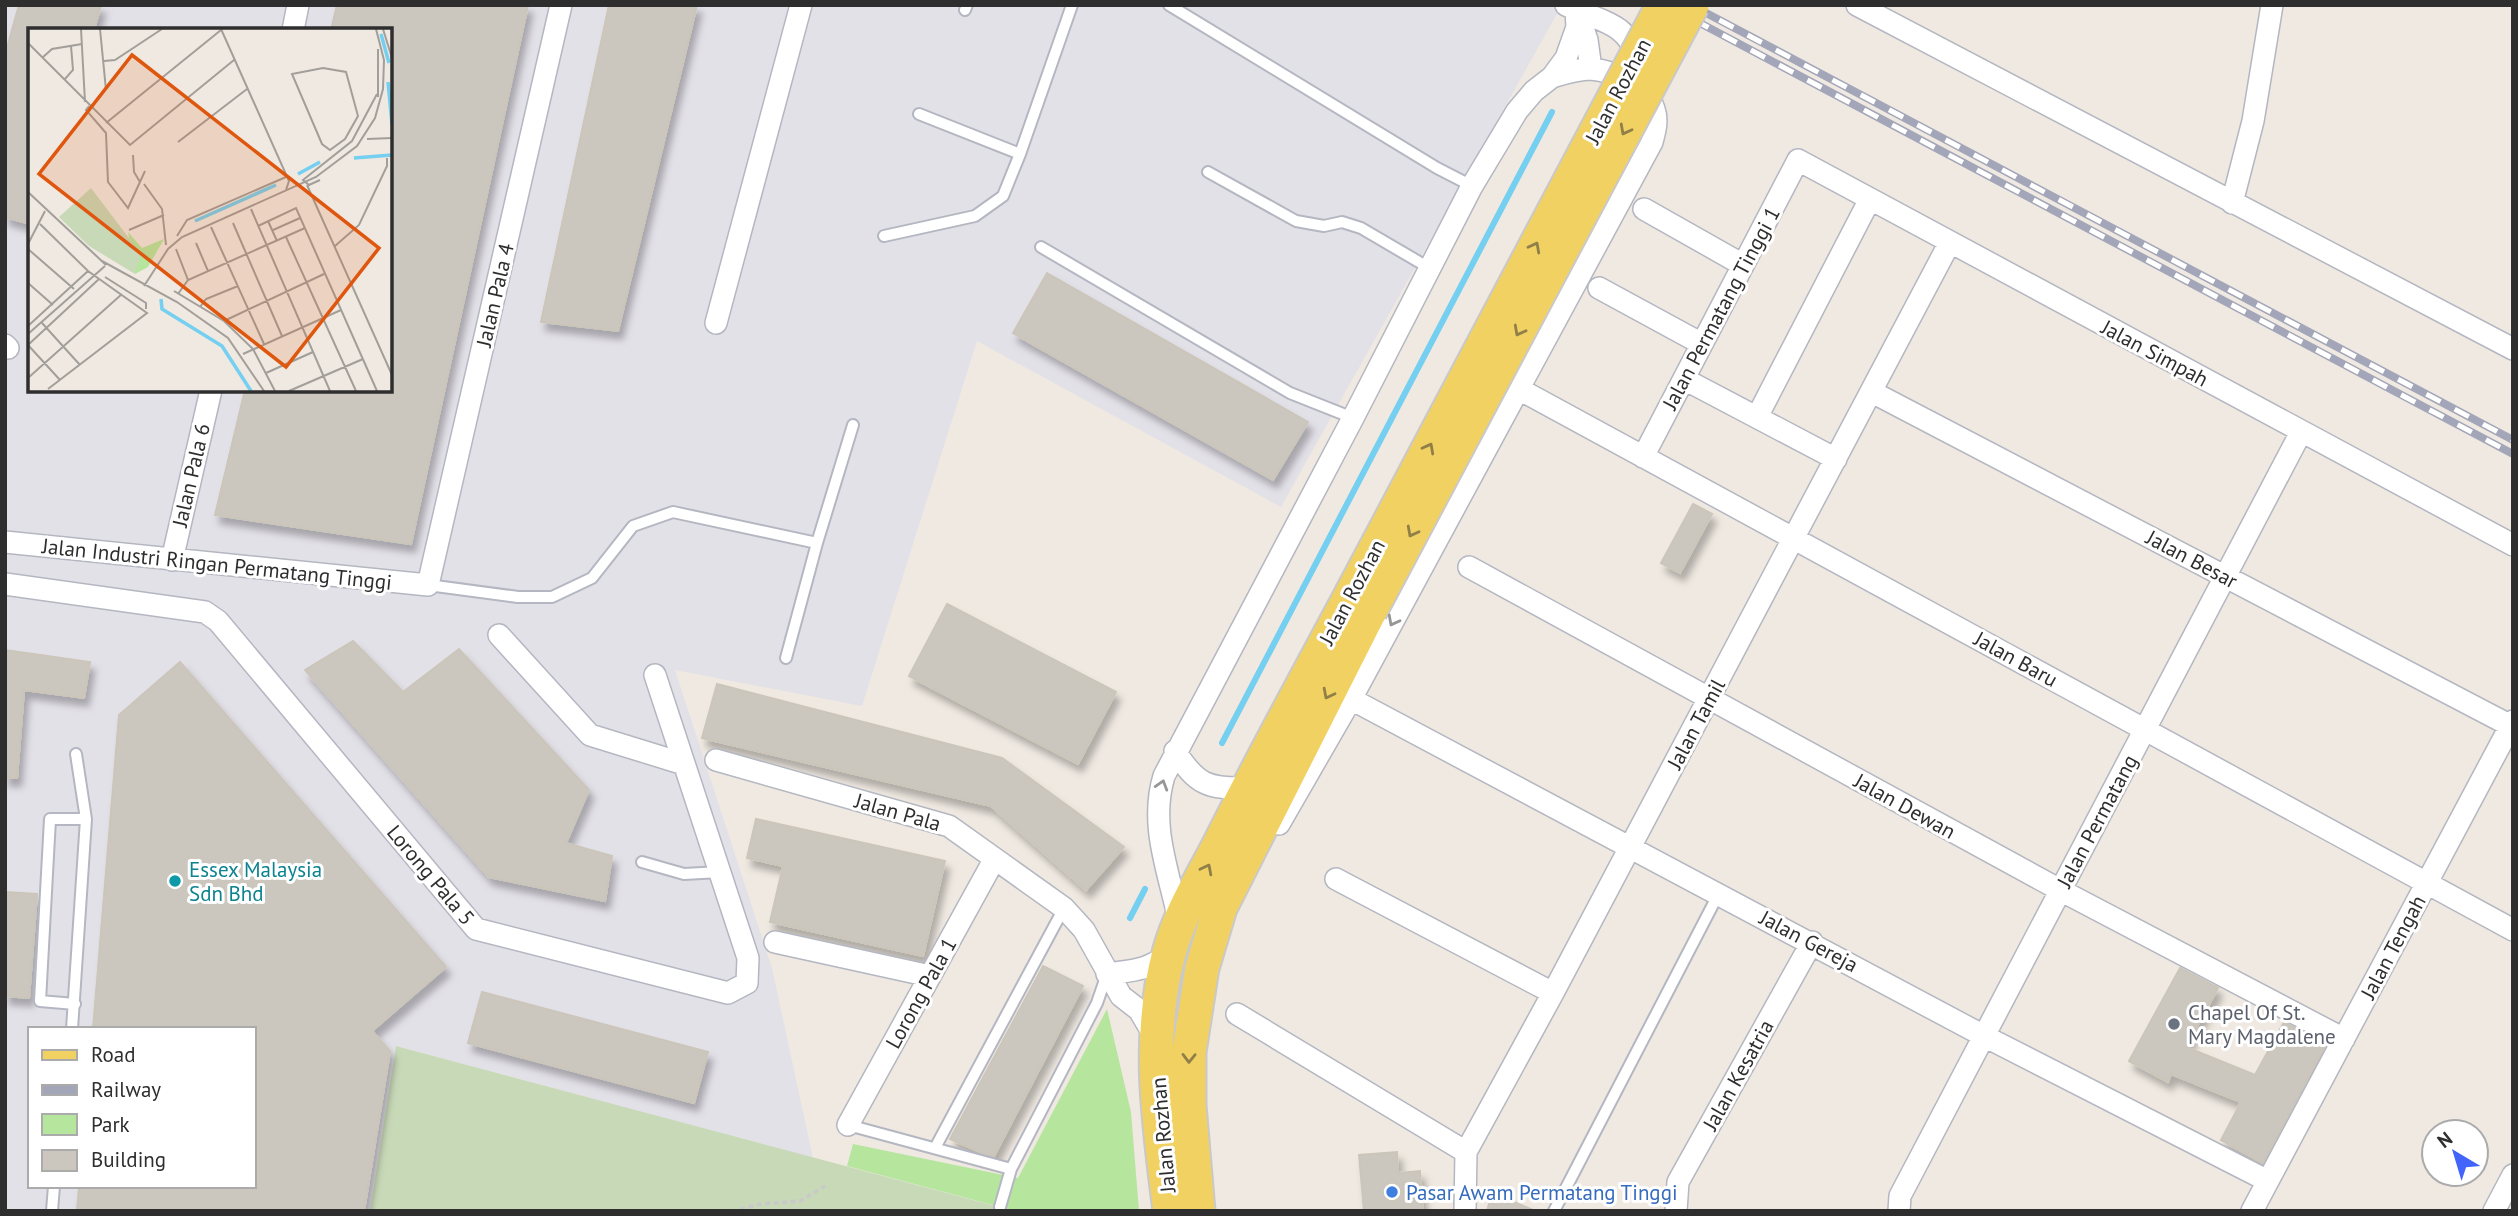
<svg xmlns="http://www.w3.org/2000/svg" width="2518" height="1216" font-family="'PT Sans',sans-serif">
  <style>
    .industrial { fill: #e3e1e8; fill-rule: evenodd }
    .green { fill: #b6e59e }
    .cemetery { fill: #c8d9b8 }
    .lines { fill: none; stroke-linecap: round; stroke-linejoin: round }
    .stream { stroke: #75cff0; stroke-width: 6 }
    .building { fill: #cbc7bf; stroke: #cbc5ba; stroke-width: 2; filter: url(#shadow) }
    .service-casing { stroke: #b4b7c1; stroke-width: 14 }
    .minor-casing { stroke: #b4b7c1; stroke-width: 24 }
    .primary-casing { stroke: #c9c9c9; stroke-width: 37 }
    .path { stroke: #c9c9c9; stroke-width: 3.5; stroke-dasharray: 5 3.5; stroke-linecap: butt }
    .service { stroke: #fff; stroke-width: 10 }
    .minor { stroke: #fff; stroke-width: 21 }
    .primary { stroke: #f2d163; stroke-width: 33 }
    .rail-casing { stroke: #a3a6b8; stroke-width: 8 }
    .rail { stroke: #fff; stroke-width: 5; stroke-dasharray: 16; stroke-linecap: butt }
    .primary-bridge-casing { stroke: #c9c9c9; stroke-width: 37; stroke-linecap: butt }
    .primary-bridge { stroke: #f2d163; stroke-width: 33 }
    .oneway { stroke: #908048 }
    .oneway2 { stroke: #969696 }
    .culture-dot { fill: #0f9aa8; stroke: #fff; stroke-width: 2.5 }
    .worship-dot { fill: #6b7280; stroke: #fff; stroke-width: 2.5 }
    .shop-dot { fill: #3f7fe0; stroke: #fff; stroke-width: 2.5 }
    .labels { text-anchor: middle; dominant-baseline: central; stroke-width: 6; stroke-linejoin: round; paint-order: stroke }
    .street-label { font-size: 21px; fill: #2e2e2e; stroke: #fff }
    .culture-label { font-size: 21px; fill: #0d838f; stroke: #fff; text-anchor: start }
    .worship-label { font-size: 21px; fill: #5b616d; stroke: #fff; text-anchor: start }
    .shop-label { font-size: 21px; fill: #366cbe; stroke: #fff; text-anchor: start }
    .inset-river { fill: none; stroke: #75cff0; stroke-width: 3.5 }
    .inset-road { fill: none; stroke: #a29e99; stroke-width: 2 }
    .view { fill: #df570e; fill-opacity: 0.15; stroke: #df570e; stroke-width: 3.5 }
    .inset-edge { fill: none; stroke: #2e2e2e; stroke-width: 3.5 }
  </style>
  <defs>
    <filter id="shadow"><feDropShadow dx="4.5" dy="8" stdDeviation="3.5" flood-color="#0004"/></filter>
  </defs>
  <rect width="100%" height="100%" fill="#efe9e1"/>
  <path class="industrial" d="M5,5H1562L1281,507L977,341L862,706L675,670L772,968L813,1158L396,1046L370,1211H5ZM30,30H390V390H30ZM30,1029H254V1186H30Z"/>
  <path class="green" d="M1107,1009L1131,1112L1139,1211H1015L847,1166L853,1144L1018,1178Z"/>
  <path class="cemetery" d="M396,1046L1014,1211H370Z"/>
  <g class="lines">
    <path class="stream" d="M1222,743L1552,112
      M1130,918L1145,889"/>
  </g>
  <path class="building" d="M19,5H101L94,30H30V224L5,217V55Z
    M337,5H528L411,544L215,515L245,390H390V30H331Z
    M609,5H697L618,331L541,322Z
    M1047,273L1308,422L1273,480L1013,333Z
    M1693,504L1712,514L1680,573L1661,563Z
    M947,604L1116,692L1078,764L909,676Z
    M353,641L403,692L459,649L589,790L566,843L612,856L605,901L489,877L305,670Z
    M5,650L90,662L84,698L24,690L17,778H5Z
    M180,662L446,967L372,1031L390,1051L364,1211H77L79,1186H254V1029H93L119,715Z
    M717,684L1002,758L1124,847L1086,890L991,806L702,738Z
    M756,819L945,861L923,956L770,922L783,866L747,858Z
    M5,892L37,894L29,998L5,996Z
    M1043,966L1083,986L994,1156L985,1154L950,1139Z
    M2180,968L2218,988L2186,1047L2255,1075L2284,1022L2326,1044L2263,1163L2221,1140L2241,1102L2171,1074L2168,1082L2129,1061Z
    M482,992L708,1052L694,1103L468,1043Z
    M1397,1152L1398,1173L1420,1171L1423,1211H1364L1359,1155Z
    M1492,1193L1533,1210V1211H1487Z"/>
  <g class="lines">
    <defs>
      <path id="service" d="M1169,5L1437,168L1472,186
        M965,10L967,5
        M919,114L1020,154
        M1208,172L1296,221L1324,226L1342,222L1361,228L1431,269
        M884,236L975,216L1003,196L1020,154L1072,5
        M1041,247L1290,393L1353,418
        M428,585L518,597H552L592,578L633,526L673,512L817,543L853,425
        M786,658L817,543
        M642,862L684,874L720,872
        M75,1004L40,1001L50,819H86
        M72,1029L86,819L76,754
        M848,1125L1011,1169
        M935,1148L1064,908
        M1000,1207L1011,1169L1097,1003L1107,974
        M52,1211L54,1186
        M1554,1211L1719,893"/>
      <path id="minor" d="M1566,5C1599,22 1627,20 1639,61
        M1857,5L2513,349
        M1580,19L1587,40L1591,69
        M293,30L298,5
        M2232,203L2253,121L2272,5
        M1644,209L1743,265
        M1599,288L1702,344
        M716,323L801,5
        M5,345L8,348
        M1684,379L1836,459
        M1519,389L2513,930
        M1872,392L2513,727
        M1757,417L1870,199
        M1643,457L1798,160L2513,545
        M5,542L428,585L561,5
        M172,560L211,390
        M1469,567L2060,890L2344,1039
        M5,584L205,612L218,621L476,929L728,993L747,983L748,958L655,675
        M499,635L590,735L684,764
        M1351,699L1984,1036L2268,1181
        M1175,751C1197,785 1208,789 1247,788
        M716,760L949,826L1064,908L1084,930L1121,996L1139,1010L1155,1037
        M1279,824L1351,699L1652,142C1655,131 1658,120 1654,109C1646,85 1614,71 1591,69C1577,69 1565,73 1552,77
        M1336,879L1553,993
        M1179,921C1169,871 1149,826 1164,776L1353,418L1472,186L1517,111L1534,91L1552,77L1566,58L1577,27L1576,10
        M775,942L930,976
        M1107,974C1134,970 1146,971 1169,954
        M1237,1014L1466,1152
        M848,1125L994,860
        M1465,1211L1466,1152L1553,993L1950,242
        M1676,1211L1678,1182L1812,942
        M1899,1211L1900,1196L2301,432
        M2252,1211L2513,721
        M2494,1211L2513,1175"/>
      <path id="primary" d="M1170,1211C1159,1125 1146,1038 1169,953C1179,915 1202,878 1220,843C1262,759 1307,677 1351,595
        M1198,1211L1189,1105V1052L1202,968L1220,908L1370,611"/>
    </defs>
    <use href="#service" class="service-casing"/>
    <use href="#minor" class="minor-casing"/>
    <use href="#primary" class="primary-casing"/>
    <path class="path" d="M732,1211L761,1204L800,1201L825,1186"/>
    <use href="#service" class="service"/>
    <use href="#minor" class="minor"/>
    <use href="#primary" class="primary"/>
    <defs>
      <path id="rail" d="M1666,5L2513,454
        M1691,5L2513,440"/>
    </defs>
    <use href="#rail" class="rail-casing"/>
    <use href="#rail" class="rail"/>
    <defs>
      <path id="primary-bridge" d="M1351,595L1663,5
        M1370,611L1692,5"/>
    </defs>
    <use href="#primary-bridge" class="primary-bridge-casing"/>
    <use href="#primary-bridge" class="primary-bridge"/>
  </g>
  <defs><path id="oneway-chevron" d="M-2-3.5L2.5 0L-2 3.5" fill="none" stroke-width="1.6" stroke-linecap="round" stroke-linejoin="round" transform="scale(1.75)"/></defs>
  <g class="oneway">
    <use href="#oneway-chevron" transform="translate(1625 130) rotate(118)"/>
    <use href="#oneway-chevron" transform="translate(1535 247) rotate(-62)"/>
    <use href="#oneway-chevron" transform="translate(1519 331) rotate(118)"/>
    <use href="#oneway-chevron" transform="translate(1429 448) rotate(-62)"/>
    <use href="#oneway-chevron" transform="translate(1412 532) rotate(118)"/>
    <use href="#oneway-chevron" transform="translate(1328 694) rotate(117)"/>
    <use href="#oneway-chevron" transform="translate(1207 869) rotate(-63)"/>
    <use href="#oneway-chevron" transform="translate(1189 1058) rotate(91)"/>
  </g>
  <g class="oneway2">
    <use href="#oneway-chevron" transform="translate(1393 621) rotate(118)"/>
    <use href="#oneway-chevron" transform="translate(1162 785) rotate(-73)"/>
  </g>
  <circle class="culture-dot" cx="175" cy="881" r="7"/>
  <circle class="worship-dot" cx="2174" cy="1024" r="7"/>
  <circle class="shop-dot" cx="1392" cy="1192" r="7"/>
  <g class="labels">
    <g class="street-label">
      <text transform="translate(1618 91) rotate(-62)">Jalan Rozhan</text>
      <text transform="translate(495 295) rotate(-77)">Jalan Pala 4</text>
      <text transform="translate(1721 308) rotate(-62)">Jalan Permatang Tinggi 1</text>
      <text transform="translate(2155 353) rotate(28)">Jalan Simpah</text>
      <text transform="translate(191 475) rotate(-77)">Jalan Pala 6</text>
      <text transform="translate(2192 559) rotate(28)">Jalan Besar</text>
      <text transform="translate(217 564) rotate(6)">Jalan Industri Ringan Permatang Tinggi</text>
      <text transform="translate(1352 592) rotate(-62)">Jalan Rozhan</text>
      <text transform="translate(2016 659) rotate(29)">Jalan Baru</text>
      <text transform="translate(1696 724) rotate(-62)">Jalan Tamil</text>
      <text transform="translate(1905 806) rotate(29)">Jalan Dewan</text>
      <text transform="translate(898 812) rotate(16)">Jalan Pala</text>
      <text transform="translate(2097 821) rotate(-62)">Jalan Permatang</text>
      <text transform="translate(431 875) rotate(50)">Lorong Pala 5</text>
      <text transform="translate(1809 941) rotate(28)">Jalan Gereja</text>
      <text transform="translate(2393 947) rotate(-62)">Jalan Tengah</text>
      <text transform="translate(921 993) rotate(-61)">Lorong Pala 1</text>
      <text transform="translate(1738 1075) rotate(-61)">Jalan Kesatria</text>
      <text transform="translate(1163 1135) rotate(-95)">Jalan Rozhan</text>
    </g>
    <g class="culture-label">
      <text x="189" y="869">Essex Malaysia<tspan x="189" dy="24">Sdn Bhd</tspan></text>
    </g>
    <g class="worship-label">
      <text x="2188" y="1012">Chapel Of St.<tspan x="2188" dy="24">Mary Magdalene</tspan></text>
    </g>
    <g class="shop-label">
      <text x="1406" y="1192">Pasar Awam Permatang Tinggi</text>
    </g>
  </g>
  <g transform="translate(28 28)">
    <rect width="364" height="364" fill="#efe9e1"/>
    <path d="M100,204L114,220L136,211L120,239L107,246Z" fill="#b6e59e"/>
    <path d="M63,160L113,226L107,246L61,218L31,189Z" fill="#c8d9b8"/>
    <path class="inset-river" d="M353,6L361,35M360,54L364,96M326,130L364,127M270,146L292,134M167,193L248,157M133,271L134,281L194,318L223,363"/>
    <path class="inset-road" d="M53,1L57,74M72,1L78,62M193,1L261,153L258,162M355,1L364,30M0,15L102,117L206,32M350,21V69M14,30L24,21L54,16M76,33L87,32L134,1M295,40L318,44L330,88L317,111L302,122L294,116L264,46ZM36,52L45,42L43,18M61,78L58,82L78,105L80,154L100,180L117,143M78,95L193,2M339,111L364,110M150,114L219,61M105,127L106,144L112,154M292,152L281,157L275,152L324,113L349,66M116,156L134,181L138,217M279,157L364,347M0,164L78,237M223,181L302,363M240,193L249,213M205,195L254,308M12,196L60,243L119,285L20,361M230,198L268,180L349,363M183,199L236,316M101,202L136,187M245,202L272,190M149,208L159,192L258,149M258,209L328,363M168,215L180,243M0,216L17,183M307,218L331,197L359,138V130M0,221L46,261M148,221L160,252M74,233L149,274L200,310L236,363M77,249L118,275V281M0,255L25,277M116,258L140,221L154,209L288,149L329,118L347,90L355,61L356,32L348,1M146,263L196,293L225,321L247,363M150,266L160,252L277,200M172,279L178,271L210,258M196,293L296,246M14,295L52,337M0,298L60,243M0,306L77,238M0,317L71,251M0,317L32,352M215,326L313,282M238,345L285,324M0,350L94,266M261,363L335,331"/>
    <path class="view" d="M104,27L351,220L258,339L11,146Z"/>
    <rect width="364" height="364" class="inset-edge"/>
  </g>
  <rect width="2518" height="1216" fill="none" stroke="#2e2e2e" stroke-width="14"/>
  <rect x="28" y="1027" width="228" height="161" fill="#ffffff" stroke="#ababab" stroke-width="2"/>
  <rect x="42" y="1050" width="35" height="10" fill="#f2d163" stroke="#ababab" stroke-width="2"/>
  <text x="91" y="1062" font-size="21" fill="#2e2e2e">Road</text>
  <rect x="42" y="1085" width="35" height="10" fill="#a3a6b8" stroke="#ababab" stroke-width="2"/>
  <text x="91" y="1097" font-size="21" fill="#2e2e2e">Railway</text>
  <rect x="42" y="1114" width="35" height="21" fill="#b6e59e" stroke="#ababab" stroke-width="2"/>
  <text x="91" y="1132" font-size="21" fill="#2e2e2e">Park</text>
  <rect x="42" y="1150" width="35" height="21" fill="#cbc7bf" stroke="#ababab" stroke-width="2"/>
  <text x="91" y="1167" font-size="21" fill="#2e2e2e">Building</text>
  <g transform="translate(2455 1153) rotate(322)"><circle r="33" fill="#ffffff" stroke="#ababab" stroke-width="2"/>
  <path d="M0-5L12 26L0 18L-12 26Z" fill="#4264fb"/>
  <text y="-10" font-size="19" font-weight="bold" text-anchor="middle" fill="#2e2e2e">N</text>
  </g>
</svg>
